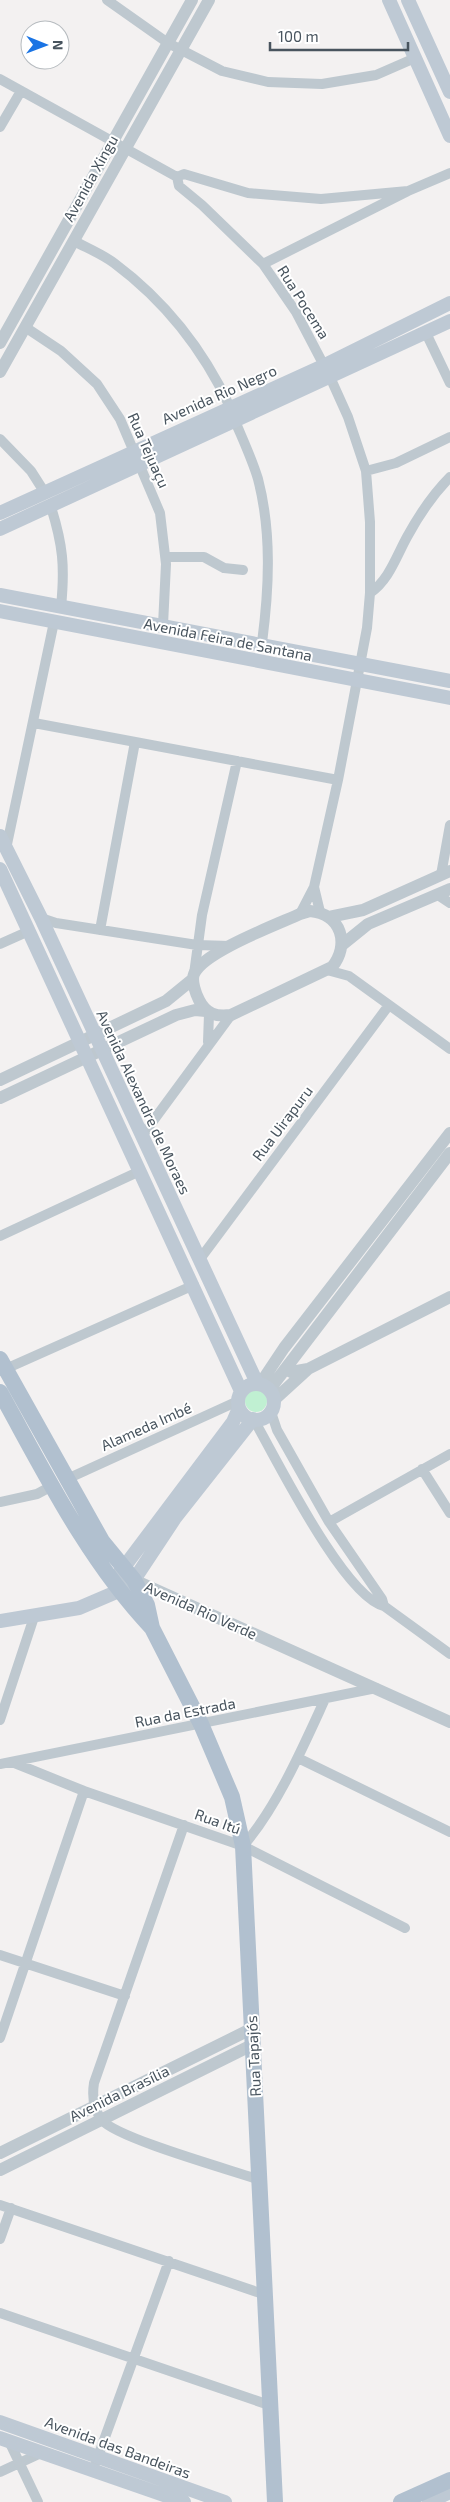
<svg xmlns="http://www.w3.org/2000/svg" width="450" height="2502" font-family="'Exo 2',sans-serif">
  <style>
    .grass { fill: #c0f0d2 }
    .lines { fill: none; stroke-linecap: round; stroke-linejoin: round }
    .minor { stroke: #bec8cf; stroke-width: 10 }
    .tertiary { stroke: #bec8cf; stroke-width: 12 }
    .secondary { stroke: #bec9d4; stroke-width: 14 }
    .primary { stroke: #b1c0cf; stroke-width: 16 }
    .labels { text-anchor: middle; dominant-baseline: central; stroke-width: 4; stroke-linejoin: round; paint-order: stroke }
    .street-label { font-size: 15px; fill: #48545e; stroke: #fff }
  </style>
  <rect width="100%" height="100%" fill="#f3f1f1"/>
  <path class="grass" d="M245 1401a11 11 0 1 1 22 0a11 11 0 1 1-22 0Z"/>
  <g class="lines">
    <path class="minor" d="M107,0L168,43L222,71L268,82L322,84L376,75L415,58
      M0,79L177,177
      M0,127L21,91
      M177,177L179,186L202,205L263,264L296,312L330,377L348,417L366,471L370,522V593L367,628L338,780L314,887L300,914
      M177,177L184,174L248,193L321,199L408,191
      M74,241C87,248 102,254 114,263C165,301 203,349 230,407
      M263,264L408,191L450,173
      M25,327L61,351L97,384L120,419L160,513L166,564L163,625
      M426,333L450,383
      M235,421C243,440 252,459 258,479C272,533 269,589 262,643
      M0,439L31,471L45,493
      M366,471L396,463L450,437
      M51,507C63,545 65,567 61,607
      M166,557H204L224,568L243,570
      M370,593C389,580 396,557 407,537C419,515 433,494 450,477
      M34,723L338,780
      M6,849L54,622
      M441,875L450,825
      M314,887L320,912
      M438,895L450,903
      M41,918L56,923L197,945L230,946
      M100,930L135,742
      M0,944L29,931
      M327,970L349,976L450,1049
      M194,974L202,915L237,761
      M208,1042L209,1014
      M142,1136L231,1015
      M0,1236L140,1171
      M200,1259L389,1005
      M1,1371L194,1285
      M271,1412L277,1430L329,1522L382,1599L384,1606
      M254,1420C276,1458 344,1597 384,1606L450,1654
      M422,1469L450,1513
      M67,1479L238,1401
      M0,1502L37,1494L52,1486
      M329,1522L450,1454
      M0,1720L35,1614
      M298,1758L450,1832
      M12,1762L84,1791L243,1846L405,1928
      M0,1764L376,1688
      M184,1825L94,2083C92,2096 93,2109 102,2120C116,2138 231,2170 260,2180
      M243,1846C277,1807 303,1747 325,1699
      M0,1955L125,1996
      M0,2038L84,1791
      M0,2205L266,2295
      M0,2239L11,2208
      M0,2313L272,2406
      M9,2441L38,2502
      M96,2462L169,2261
      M0,2472L41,2453"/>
    <path class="tertiary" d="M0,343L192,0
      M0,372L209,0
      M310,911C342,914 350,945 332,967L231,1015C216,1017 206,1014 199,1000C196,994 191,981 194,974C203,952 278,924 300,914Z
      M329,917L363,910L450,871
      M342,945L368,924L450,889
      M0,1080L166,1001L193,979
      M0,1098L176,1015L195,1010L206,1011
      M285,1369L291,1372L308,1369L450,1297
      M260,1384L284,1348L450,1133
      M270,1389L450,1153
      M274,1400L308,1369
      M134,1580L450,1722
      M0,2153L251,2029
      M0,2170L252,2045"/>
    <path class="secondary" d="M389,0L450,136
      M408,0L450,92
      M0,513L325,365L450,303
      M0,529L450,321
      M0,595L450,681
      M0,611L450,698
      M0,836L41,918L257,1383
      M0,869L241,1391
      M238 1402a18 18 0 1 1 36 0a18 18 0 1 1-36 0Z
      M118,1575L233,1422L239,1408
      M0,1621L79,1608L121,1590L134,1580L175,1518L253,1419
      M0,2422L225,2502
      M0,2438L184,2502
      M429,2502L450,2492"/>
    <path class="primary" d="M0,1359L102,1541L134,1580L147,1605L152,1628L201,1724L232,1797L243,1846L275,2502
      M0,1392C45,1473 87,1559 151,1627
      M401,2502L450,2480"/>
  </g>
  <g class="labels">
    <g class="street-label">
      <text transform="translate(90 178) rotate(-61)">Avenida Xingu</text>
      <text transform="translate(304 302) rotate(58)">Rua Pocema</text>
      <text transform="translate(219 394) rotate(-24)">Avenida Rio Negro</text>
      <text transform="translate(149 450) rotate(66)">Rua Tejuaçu</text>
      <text transform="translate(228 639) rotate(11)">Avenida Feira de Santana</text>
      <text transform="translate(144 1102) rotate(65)">Avenida Alexandre de Moraes</text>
      <text transform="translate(282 1123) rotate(-53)">Rua Uirapuru</text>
      <text transform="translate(146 1426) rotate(-24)">Alameda Imbé</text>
      <text transform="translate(201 1610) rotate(24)">Avenida Rio Verde</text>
      <text transform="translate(185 1712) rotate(-11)">Rua da Estrada</text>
      <text transform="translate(218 1821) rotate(20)">Rua Itú</text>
      <text transform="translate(253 2056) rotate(-93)">Rua Tapajós</text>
      <text transform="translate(119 2093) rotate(-26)">Avenida Brasília</text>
      <text transform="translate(118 2447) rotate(20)">Avenida das Bandeiras</text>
    </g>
  </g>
  <g transform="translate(45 45) rotate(91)"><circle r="24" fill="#ffffff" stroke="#b6bbbf"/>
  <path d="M0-4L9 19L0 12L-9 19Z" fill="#1a74e4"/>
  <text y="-8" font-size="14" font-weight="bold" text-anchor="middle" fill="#48545e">N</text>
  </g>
  <path d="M270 42v8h138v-8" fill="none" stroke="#48545e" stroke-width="2.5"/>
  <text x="278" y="42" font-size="15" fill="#48545e" stroke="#ffffff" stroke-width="4" paint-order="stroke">100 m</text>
</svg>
